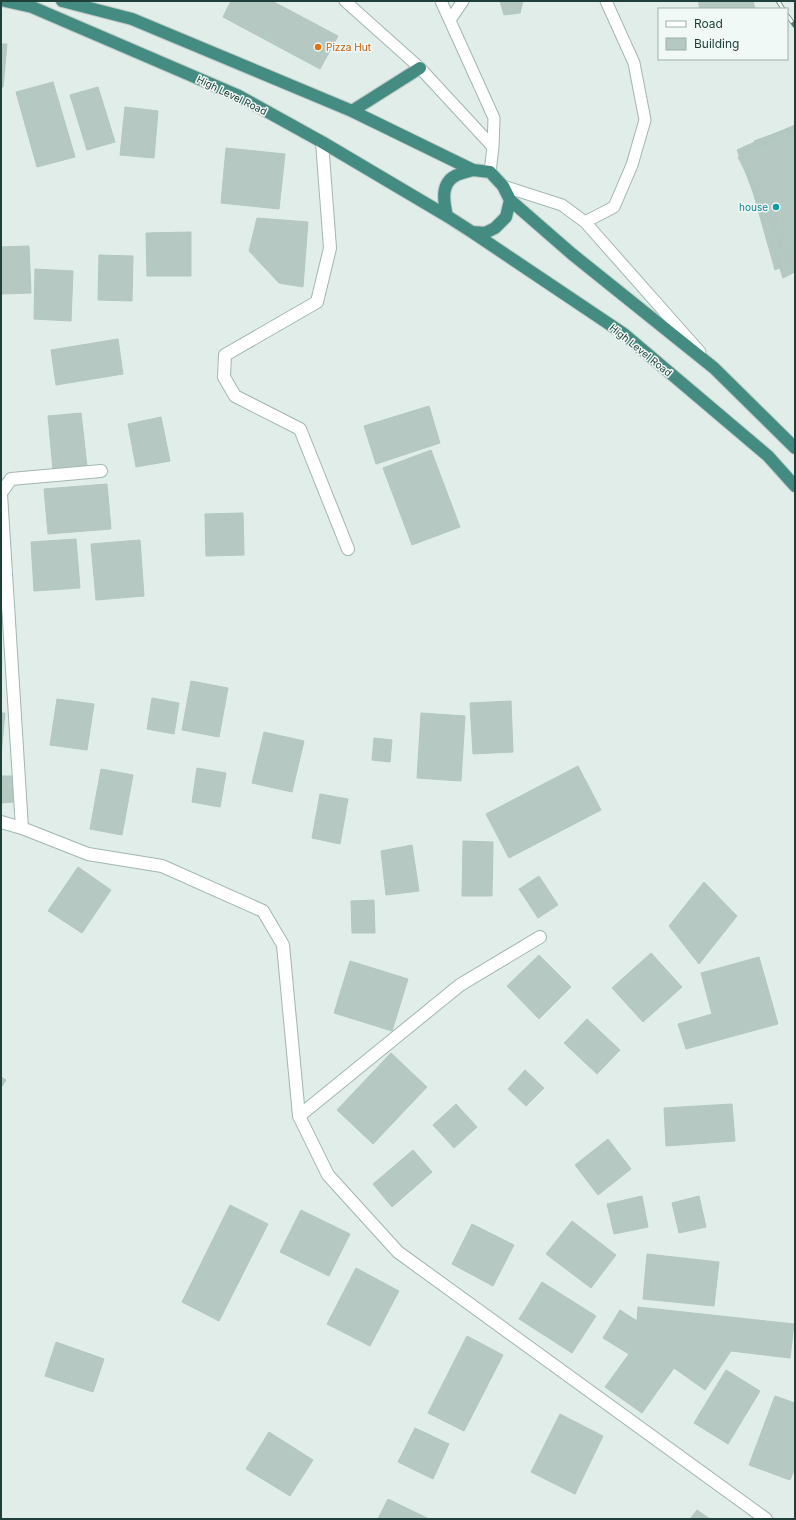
<svg xmlns="http://www.w3.org/2000/svg" width="796" height="1520" font-family="Inter,sans-serif">
  <style>
    .building { fill: #b5c8c2; stroke: #b2c8c0 }
    .lines { fill: none; stroke-linecap: round; stroke-linejoin: round }
    .service-casing { stroke: #a2b6b1; stroke-width: 13 }
    .minor-casing { stroke: #a2b6b1; stroke-width: 14 }
    .trunk-casing { stroke: #c0cac8; stroke-width: 14 }
    .service { stroke: #fff; stroke-width: 11 }
    .minor { stroke: #fff; stroke-width: 12 }
    .trunk { stroke: #448c81; stroke-width: 12 }
    .rail-casing { stroke: #597c75; stroke-width: 4.5 }
    .rail { stroke: #f1f9f6; stroke-width: 3; stroke-dasharray: 9; stroke-linecap: butt }
    .food-dot { fill: #e8710a; stroke: #f1f9f6; stroke-width: 1.5 }
    .culture-dot { fill: #0f9aa8; stroke: #f1f9f6; stroke-width: 1.5 }
    .labels { text-anchor: middle; dominant-baseline: central; stroke-width: 3; stroke-linejoin: round; paint-order: stroke }
    .food-label { font-size: 10px; fill: #c56008; stroke: #f1f9f6; text-anchor: start }
    .street-label { font-size: 10px; fill: #1f403a; stroke: #f1f9f6 }
    .culture-label { font-size: 10px; fill: #0d838f; stroke: #f1f9f6; text-anchor: end }
  </style>
  <rect width="100%" height="100%" fill="#e0ede9"/>
  <path class="building" d="M231,1H272L338,36L320,69L223,17Z
    M500,1H523L520,13L504,15Z
    M698,1H753L755,9H700Z
    M1,44H7L3,87H1Z
    M53,82L75,157L37,167L16,92Z
    M98,87L115,142L87,150L70,95Z
    M125,107L158,111L154,158L120,155Z
    M795,125V261L775,270L742,153Z
    M795,125V272L783,278L742,152Z
    M795,125V265L783,271L737,150Z
    M795,126V264L791,265L743,147Z
    M795,126V248L754,141Z
    M795,128V269L790,271L739,149Z
    M795,128V268L749,148Z
    M795,128V254L791,255L747,147Z
    M795,128V262L790,265L740,155Z
    M792,133L795,138V256L789,258L738,157Z
    M226,148L285,154L279,209L221,203Z
    M257,218L308,222L303,287L279,283L249,251Z
    M191,232V276H147L146,233Z
    M29,246L31,293L1,294V247Z
    M99,255L133,256L132,301L98,300Z
    M35,269L73,271L71,321L34,319Z
    M118,339L123,374L56,385L51,350Z
    M429,406L440,443L376,464L364,426Z
    M81,413L87,466L53,470L48,416Z
    M161,417L170,461L136,467L128,424Z
    M431,450L460,527L412,545L383,468Z
    M107,484L111,529L48,534L44,489Z
    M243,513L244,555L206,556L205,514Z
    M76,539L80,588L34,591L31,542Z
    M140,540L144,596L96,600L91,544Z
    M191,681L228,688L219,737L182,730Z
    M152,698L179,703L174,734L147,729Z
    M57,699L94,704L87,750L50,745Z
    M511,701L513,752L473,754L470,703Z
    M1,713H5L1,756Z
    M421,713L465,716L461,781L417,778Z
    M264,732L304,741L292,792L252,783Z
    M374,738L392,740L390,762L372,760Z
    M578,766L601,810L509,858L486,814Z
    M197,768L226,773L220,807L192,802Z
    M101,769L133,775L122,835L90,829Z
    M2,776H13V802L2,803Z
    M320,794L348,799L340,844L312,838Z
    M463,841L493,842L492,896H462Z
    M412,845L419,891L386,895L381,851Z
    M78,867L111,890L82,933L48,911Z
    M539,876L558,905L538,918L519,889Z
    M704,882L737,916L699,964L669,926Z
    M374,900L375,933H352L351,901Z
    M651,953L682,987L643,1022L612,988Z
    M539,955L571,987L539,1019L507,986Z
    M759,957L778,1024L686,1049L678,1024L712,1014L701,973Z
    M350,961L408,979L392,1031L334,1013Z
    M587,1019L620,1050L597,1074L564,1043Z
    M391,1053L427,1087L373,1144L337,1110Z
    M525,1070L544,1088L526,1106L508,1089Z
    M1,1077L6,1080L1,1088Z
    M456,1104L477,1127L454,1148L433,1125Z
    M732,1104L735,1141L666,1146L664,1108Z
    M608,1139L631,1169L598,1195L575,1165Z
    M413,1150L432,1172L392,1207L373,1184Z
    M642,1196L648,1227L614,1234L607,1204Z
    M699,1196L706,1227L679,1233L672,1203Z
    M230,1205L268,1224L219,1321L182,1302Z
    M301,1210L350,1234L329,1276L280,1252Z
    M572,1221L616,1255L591,1288L546,1254Z
    M472,1224L514,1245L493,1286L452,1264Z
    M647,1254L719,1262L714,1306L643,1299Z
    M356,1268L399,1291L370,1346L327,1324Z
    M542,1282L596,1316L572,1353L519,1319Z
    M638,1307L794,1324L790,1358L731,1351L705,1390L674,1368L642,1413L605,1387L629,1354L603,1338L620,1310L637,1321Z
    M467,1336L503,1355L464,1431L428,1413Z
    M56,1342L104,1359L93,1392L45,1376Z
    M726,1370L760,1391L728,1444L694,1423Z
    M775,1396L795,1403V1468L790,1480L749,1465Z
    M560,1414L603,1436L575,1494L531,1472Z
    M415,1428L449,1444L433,1479L398,1462Z
    M269,1432L313,1460L290,1496L246,1469Z
    M388,1499L429,1519H378Z
    M697,1510L710,1519H690Z"/>
  <g class="lines">
    <defs>
      <path id="service" d="M345,1L420,68L493,147
        M441,1L494,118L493,147L490,172
        M450,20L463,1
        M503,186L562,205L585,222L700,352
        M585,222L614,207L632,165L645,120L634,63L606,1"/>
      <path id="minor" d="M322,142L330,248L317,302L225,355L224,377L235,396L300,429L348,549
        M1,493L11,479L101,471
        M1,494L22,828
        M1,822L22,828L88,854L162,866L263,911L283,945L299,1116L328,1175L398,1252L766,1519
        M299,1116L460,985L540,937"/>
      <path id="trunk" d="M5,1L32,7L239,96L322,142L447,216
        M62,1L132,19L352,111L473,170
        M352,111L420,68
        M473,170L490,172L503,186L510,200L506,217L495,228L485,233L472,232L447,216C444,203 440,184 455,176C460,173 467,172 473,170Z
        M510,200L572,254L714,368L795,448
        M472,232L624,334L768,456L795,486"/>
    </defs>
    <use href="#service" class="service-casing"/>
    <use href="#minor" class="minor-casing"/>
    <use href="#trunk" class="trunk-casing"/>
    <use href="#service" class="service"/>
    <use href="#minor" class="minor"/>
    <use href="#trunk" class="trunk"/>
    <defs>
      <path id="rail" d="M778,1L783,9
        M787,15L795,26"/>
    </defs>
    <use href="#rail" class="rail-casing"/>
    <use href="#rail" class="rail"/>
  </g>
  <circle class="food-dot" cx="318" cy="47" r="4"/>
  <circle class="culture-dot" cx="776" cy="207" r="4"/>
  <g class="labels">
    <g class="food-label">
      <text x="326" y="47">Pizza Hut</text>
    </g>
    <g class="street-label">
      <text transform="translate(232 95) rotate(26)">High Level Road</text>
      <text transform="translate(641 350) rotate(39)">High Level Road</text>
    </g>
    <g class="culture-label">
      <text x="768" y="207">house</text>
    </g>
  </g>
  <rect width="796" height="1520" fill="none" stroke="#1f403a" stroke-width="4"/>
  <rect x="658" y="8" width="130" height="52" fill="#f1f9f6" stroke="#9dafab"/>
  <rect x="666" y="21" width="20" height="6" fill="#ffffff" stroke="#9dafab"/>
  <text x="694" y="28" font-size="12" fill="#1f403a">Road</text>
  <rect x="666" y="38" width="20" height="12" fill="#b5c8c2" stroke="#9dafab"/>
  <text x="694" y="48" font-size="12" fill="#1f403a">Building</text>
</svg>
